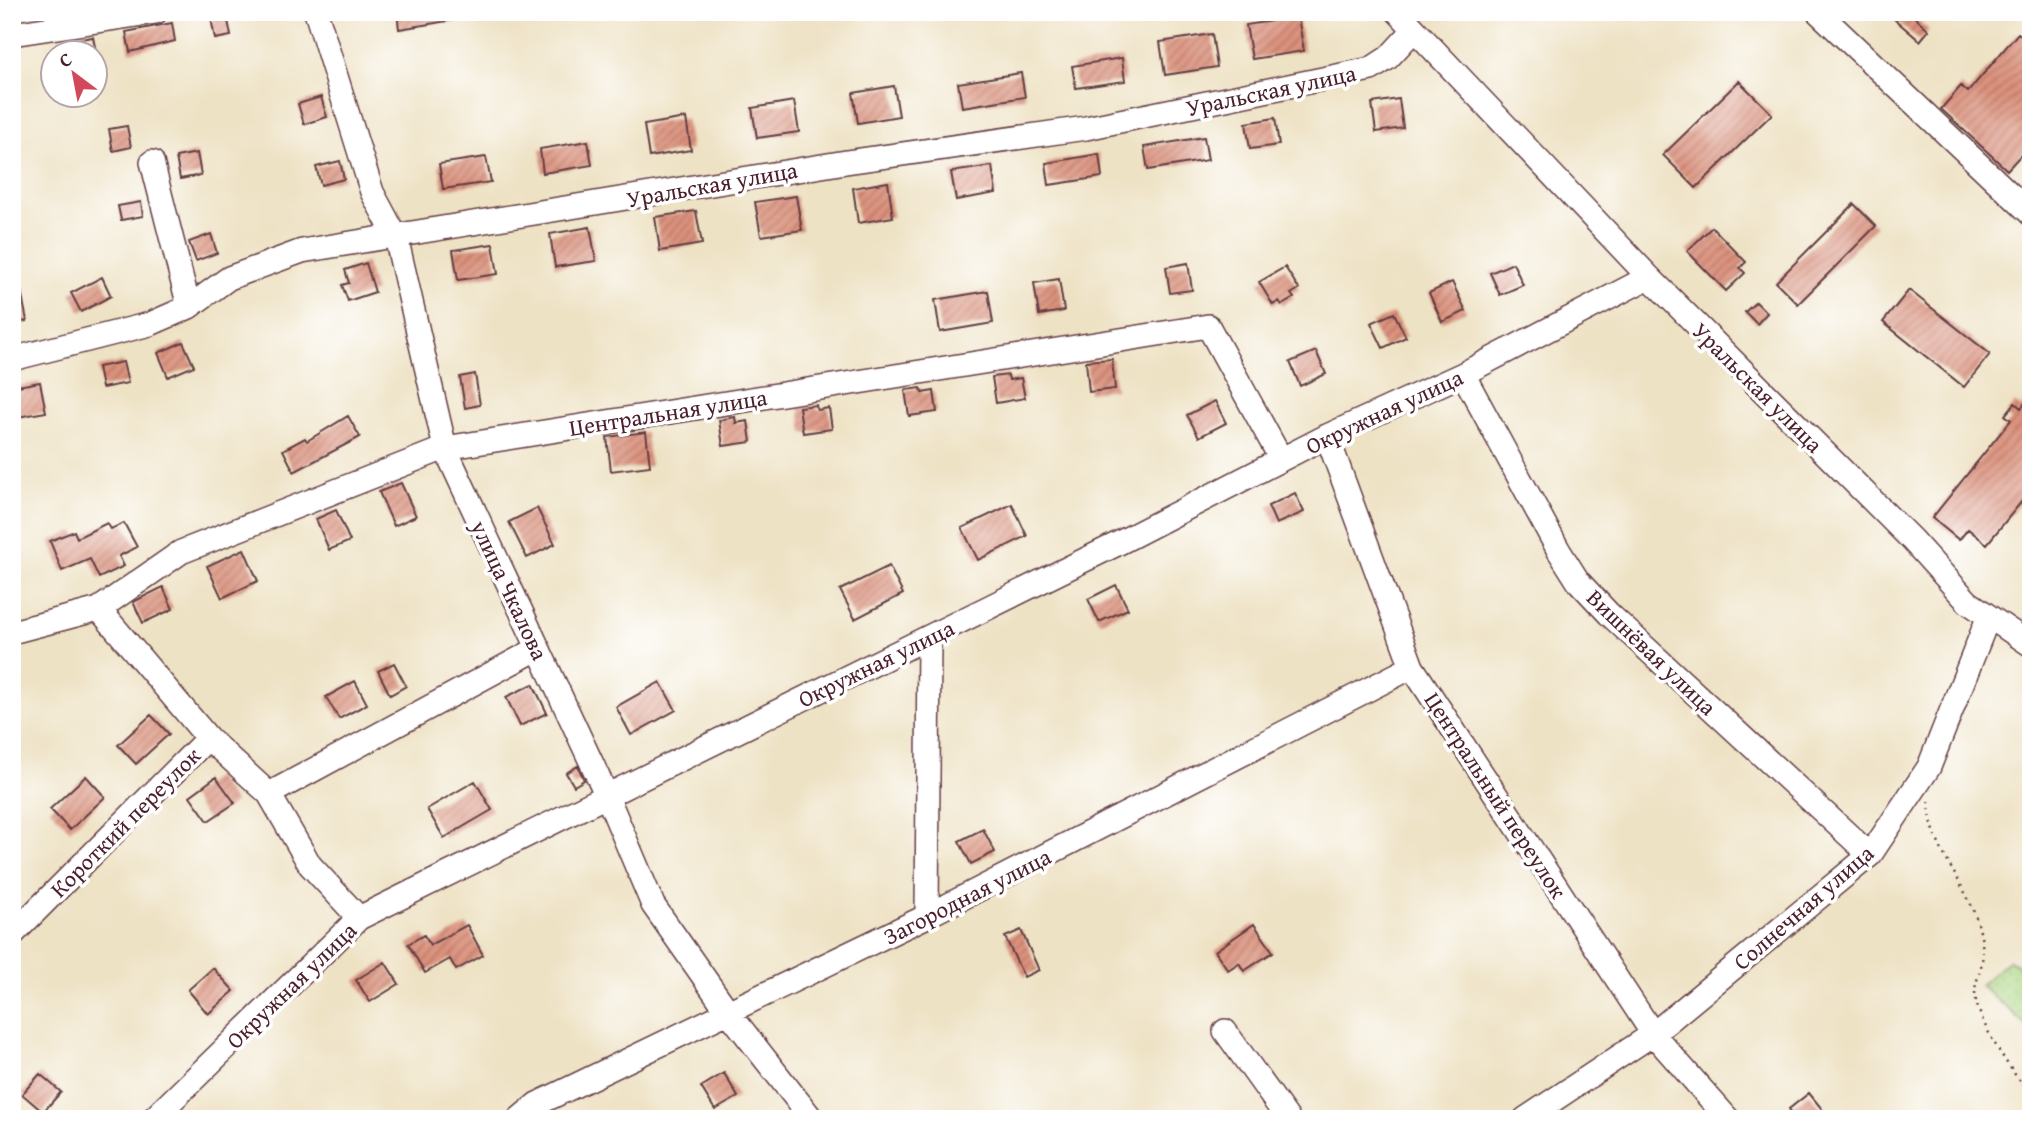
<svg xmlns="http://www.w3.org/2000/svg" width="2043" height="1131" font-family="'Gentium Book Plus',serif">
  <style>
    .garden { fill: url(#garden-dots); stroke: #7a7a56; stroke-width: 2 }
    .building { fill: url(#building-hatch) }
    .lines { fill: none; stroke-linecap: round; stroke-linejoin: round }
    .minor-casing { stroke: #633c42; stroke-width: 26 }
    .path { stroke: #633c42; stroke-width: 2.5; stroke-dasharray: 2 5; stroke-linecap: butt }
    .minor { stroke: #fff; stroke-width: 23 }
    .labels { text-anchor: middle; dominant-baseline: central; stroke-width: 7; stroke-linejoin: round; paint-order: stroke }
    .street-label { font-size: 23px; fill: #4a1f2b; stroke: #fff }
  </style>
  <defs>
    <pattern id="garden-dots" width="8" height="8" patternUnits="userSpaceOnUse" patternTransform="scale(1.75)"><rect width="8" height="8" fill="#aad581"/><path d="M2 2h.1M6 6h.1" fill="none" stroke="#94b670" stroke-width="1.8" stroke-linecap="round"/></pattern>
    <pattern id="building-hatch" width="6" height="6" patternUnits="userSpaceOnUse" patternTransform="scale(1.75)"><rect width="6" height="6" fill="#dc927d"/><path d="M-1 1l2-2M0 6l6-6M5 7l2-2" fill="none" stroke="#b47767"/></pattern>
  </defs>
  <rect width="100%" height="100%" fill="#fff"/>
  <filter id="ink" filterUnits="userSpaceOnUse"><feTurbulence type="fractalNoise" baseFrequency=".0143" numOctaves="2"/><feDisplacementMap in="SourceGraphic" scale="14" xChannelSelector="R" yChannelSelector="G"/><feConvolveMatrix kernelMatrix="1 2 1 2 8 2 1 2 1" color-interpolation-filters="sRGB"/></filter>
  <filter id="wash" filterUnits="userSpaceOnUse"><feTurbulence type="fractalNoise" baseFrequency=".00686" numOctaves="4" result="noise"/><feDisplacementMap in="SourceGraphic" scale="28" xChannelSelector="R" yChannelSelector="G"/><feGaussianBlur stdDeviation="1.57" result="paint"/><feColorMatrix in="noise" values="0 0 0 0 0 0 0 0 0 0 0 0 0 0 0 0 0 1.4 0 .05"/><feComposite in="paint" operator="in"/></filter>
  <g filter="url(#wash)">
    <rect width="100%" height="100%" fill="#eee2c4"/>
    <path class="garden" d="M2009,960L2031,976V1029L1980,985Z"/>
    <g id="blocks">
      <path class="building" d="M397,12H454V20L399,29Z
        M1886,12H1909L1929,30L1920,41Z
        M227,15L231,36L215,39L211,18Z
        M1298,17L1304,51L1252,59L1246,25Z
        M172,23L175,41L130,52L126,32Z
        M2018,33L2031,43V144L2007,170L1941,109L1961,86L1968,92Z
        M1212,34L1217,67L1165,75L1160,42Z
        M93,37L96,52H76L74,40Z
        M1122,58L1125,81L1076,88L1072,66Z
        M1021,73L1025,97L962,107L958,83Z
        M1739,81L1772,114L1696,188L1663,155Z
        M894,86L899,116L858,123L853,93Z
        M321,97L327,117L304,124L298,104Z
        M1399,99L1403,128L1376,132L1372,103Z
        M794,101L799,132L757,138L752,108Z
        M686,118L691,150L649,157L644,125Z
        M1275,118L1279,145L1250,149L1246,123Z
        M127,126L131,147L113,151L109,129Z
        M1204,137L1208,160L1148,170L1144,147Z
        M588,141L592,165L543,173L540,149Z
        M197,153L201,175L180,179L176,157Z
        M1099,154L1102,177L1049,185L1046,163Z
        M486,157L491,182L443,189L439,164Z
        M340,161L344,179L321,185L316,167Z
        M992,166L996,193L956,200L951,172Z
        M888,182L893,217L858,223L853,188Z
        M796,196L802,230L761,236L755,202Z
        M141,202L143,216L121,220L118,206Z
        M1854,204L1876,226L1798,304L1776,282Z
        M696,211L702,244L660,251L655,217Z
        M590,227L596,261L555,267L550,234Z
        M1712,227L1746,262L1740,268L1745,273L1726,291L1687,251Z
        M211,234L217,253L196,261L189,242Z
        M493,244L498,274L458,280L453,250Z
        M366,263L375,292L348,301L342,285L349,283L345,270Z
        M1188,263L1192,290L1170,293L1166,267Z
        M1513,263L1523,285L1500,295L1490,273Z
        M1285,267L1299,289L1291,294L1294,298L1282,305L1279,301L1273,305L1259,282Z
        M102,277L111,296L81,312L71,293Z
        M1059,279L1064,311L1039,315L1034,283Z
        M19,280L27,321L12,324V281Z
        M1452,282L1466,311L1442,322L1429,293Z
        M1909,290L1990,354L1964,387L1883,322Z
        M988,291L993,323L940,332L935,300Z
        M1756,302L1767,313L1757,324L1745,312Z
        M1394,313L1406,337L1383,348L1371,323Z
        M183,342L194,366L168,377L158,353Z
        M1316,351L1326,374L1300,386L1290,362Z
        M1112,359L1115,389L1089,392L1086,361Z
        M123,362L128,383L102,388L98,367Z
        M475,374L480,405L465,408L460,377Z
        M1008,375L1009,380L1021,378L1025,398L996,403L992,377Z
        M40,382L46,412L12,418V387Z
        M921,388L922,393L934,391L937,412L909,416L905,390Z
        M2031,396V490L1987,544L1968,529L1959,540L1932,518L2011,420L2005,415L2015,403L2021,408Z
        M1215,401L1226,423L1199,437L1187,415Z
        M816,405L817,410L829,408L832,429L803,433L799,407Z
        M348,416L360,437L294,472L283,450L305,438L307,441Z
        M735,417L736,423L748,421L751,442L723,446L719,420Z
        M646,432L650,466L611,471L607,437Z
        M401,483L416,516L394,526L379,492Z
        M1295,493L1304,512L1276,524L1268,506Z
        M1012,504L1027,536L978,560L962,528Z
        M537,508L555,544L527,558L509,522Z
        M336,510L350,541L329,550L316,519Z
        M107,523L111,529L124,523L137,547L119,556L124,566L99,578L90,559L62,571L50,541L74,531L77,538Z
        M244,549L258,581L222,598L207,566Z
        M889,566L903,594L855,619L840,590Z
        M1116,585L1128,609L1099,622L1088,599Z
        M163,587L173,609L143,623L133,602Z
        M394,663L406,686L390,695L378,671Z
        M355,681L367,704L339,719L326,697Z
        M660,682L676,710L631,735L616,707Z
        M533,684L547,713L520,726L506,697Z
        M151,715L169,734L136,764L118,745Z
        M578,766L584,780L574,786L566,773Z
        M86,776L105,797L70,830L50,809Z
        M216,777L235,803L208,821L190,796Z
        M475,781L492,810L444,838L427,809Z
        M983,829L995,852L971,864L959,841Z
        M1254,924L1273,952L1244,971L1239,963L1228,970L1215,951Z
        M467,925L483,955L456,970L450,959L425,973L408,944L424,935L430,945Z
        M1021,930L1039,970L1024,977L1005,937Z
        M385,962L399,984L370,1002L356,980Z
        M213,968L234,991L208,1014L188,990Z
        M724,1073L738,1097L715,1110L701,1087Z
        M40,1074L61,1092L43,1112L22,1094Z
        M1809,1093L1830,1119H1796L1789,1109Z"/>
    </g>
  </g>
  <g filter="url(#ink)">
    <use href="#blocks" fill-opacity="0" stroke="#633c42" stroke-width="2"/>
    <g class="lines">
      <defs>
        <path id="minor" d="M316,12L372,192L396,237L445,448L607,796L653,905L729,1013L812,1119
          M1398,12L1649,277L1912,540L1968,602L2031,645
          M1818,12L2031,214
          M12,34L156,12
          M152,162L189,307
          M12,359L150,324L189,307L229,278L302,251L846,162L1086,128L1371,69L1388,58L1413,31
          M1463,374L1559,551L1578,581L1609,614L1870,855
          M1327,436L1412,667L1653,1034L1728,1119
          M99,609L208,738L269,794L310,865L359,918
          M12,632L99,609L181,552L445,448L1208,326L1281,459
          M269,794L537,649
          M927,916L929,638
          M12,935L208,738
          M1225,1031L1288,1119
          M153,1119L359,918L1115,545L1327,436L1463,374L1649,277
          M519,1119L537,1104L927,916L1412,667
          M1525,1119L1653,1034L1870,855L1929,767L1988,618"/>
      </defs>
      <use href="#minor" class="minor-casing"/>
      <path class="path" d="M1929,801C1930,850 1965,879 1978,924C1981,934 1984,950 1982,961C1981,971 1975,982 1975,992C1975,1018 2012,1075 2031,1093"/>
      <use href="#minor" class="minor"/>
    </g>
  </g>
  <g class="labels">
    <g class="street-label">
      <text transform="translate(1271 90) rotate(-12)">Уральская улица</text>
      <text transform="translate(712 184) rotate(-10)">Уральская улица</text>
      <text transform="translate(1758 387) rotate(45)">Уральская улица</text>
      <text transform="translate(1384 411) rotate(-25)">Окружная улица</text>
      <text transform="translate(668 412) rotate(-9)">Центральная улица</text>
      <text transform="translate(510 590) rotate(65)">улица Чкалова</text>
      <text transform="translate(1652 652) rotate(44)">Вишнёвая улица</text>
      <text transform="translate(876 663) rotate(-26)">Окружная улица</text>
      <text transform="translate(1496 795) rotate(57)">Центральный переулок</text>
      <text transform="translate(125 822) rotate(-45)">Короткий переулок</text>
      <text transform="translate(967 896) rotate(-27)">Загородная улица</text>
      <text transform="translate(1803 907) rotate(-41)">Солнечная улица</text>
      <text transform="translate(291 985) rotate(-44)">Окружная улица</text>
    </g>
  </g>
  <rect width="2043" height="1131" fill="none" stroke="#fff" stroke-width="42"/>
  <g transform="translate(74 74) rotate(328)"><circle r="33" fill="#ffffff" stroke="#b7a5aa" stroke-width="2"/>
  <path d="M0-5L12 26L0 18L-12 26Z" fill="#d1495b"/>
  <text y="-10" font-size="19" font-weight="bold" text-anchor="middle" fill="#4a1f2b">С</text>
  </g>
</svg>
